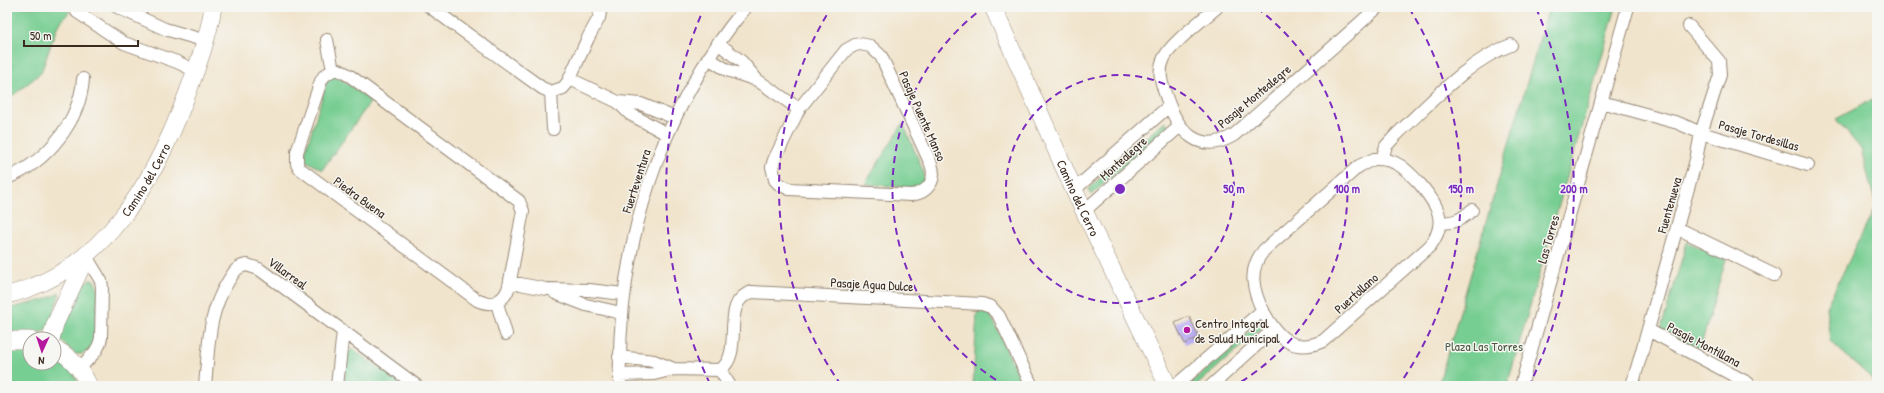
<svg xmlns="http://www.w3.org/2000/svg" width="1884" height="393" font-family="'Patrick Hand',sans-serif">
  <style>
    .green { fill: #77ce92; stroke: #597c58 }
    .building { fill: #b1a5f1 }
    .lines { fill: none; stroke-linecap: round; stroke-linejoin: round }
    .street-casing { stroke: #968775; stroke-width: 14 }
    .secondary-casing { stroke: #968775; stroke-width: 18 }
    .street { stroke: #fff; stroke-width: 12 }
    .secondary { stroke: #fff; stroke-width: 17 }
    .ring { fill: none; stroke: #7b2cbf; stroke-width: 2; stroke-dasharray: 7 5 }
    .poi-dot { fill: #b5179e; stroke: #f6f6f2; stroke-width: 1.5 }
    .labels { text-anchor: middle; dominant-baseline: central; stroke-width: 3; stroke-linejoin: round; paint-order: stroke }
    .street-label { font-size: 13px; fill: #3b2a1e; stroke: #f6f6f2 }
    .poi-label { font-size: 13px; fill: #3b2a1e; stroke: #f6f6f2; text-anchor: start }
    .park-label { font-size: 13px; fill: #4d5b41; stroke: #f6f6f2 }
    .centre { fill: #7b2cbf; stroke: #f6f6f2; stroke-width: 2 }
    .ring-label { font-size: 12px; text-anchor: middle; font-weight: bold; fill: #7b2cbf; stroke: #f6f6f2; stroke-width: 3; stroke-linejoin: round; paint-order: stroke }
  </style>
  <rect width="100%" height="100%" fill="#f6f6f2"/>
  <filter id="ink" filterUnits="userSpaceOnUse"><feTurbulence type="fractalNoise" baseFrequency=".025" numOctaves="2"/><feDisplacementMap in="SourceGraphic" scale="8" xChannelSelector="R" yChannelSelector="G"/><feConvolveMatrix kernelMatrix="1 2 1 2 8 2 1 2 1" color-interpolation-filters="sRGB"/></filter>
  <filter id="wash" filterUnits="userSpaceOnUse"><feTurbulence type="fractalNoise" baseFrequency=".012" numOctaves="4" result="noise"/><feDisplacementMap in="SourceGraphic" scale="16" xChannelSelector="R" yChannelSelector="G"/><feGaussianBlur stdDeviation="0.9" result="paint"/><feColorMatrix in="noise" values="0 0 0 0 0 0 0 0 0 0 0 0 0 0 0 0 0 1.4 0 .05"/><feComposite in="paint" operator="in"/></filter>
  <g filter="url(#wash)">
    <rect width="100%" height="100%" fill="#f1e4cc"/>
    <path class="green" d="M7,7H73L57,27L41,73L7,100Z
      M1549,7H1616L1507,386H1438Z
      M333,76L338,77L371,101L322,170L303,159L328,78Z
      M1877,97V383L1830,341L1826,307L1876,206L1861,149L1836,119Z
      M1165,121L1168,126L1091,195L1088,189Z
      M903,123L924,173L923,184L915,188L865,184Z
      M1687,242L1726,259L1700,349L1663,331L1661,329Z
      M89,280H94L99,292L93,348L82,354H75L61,341L60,335L83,284Z
      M60,293L50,324L43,332L7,333V309L44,300Z
      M986,312L992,318L1023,386H973L977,313Z
      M1260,322L1263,327L1196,386H1188Z
      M7,346H30V363H54V356L73,373L80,386H7Z
      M351,349L353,350L406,386H344L346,354Z"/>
    <g id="blocks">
      <path class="building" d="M1189,316L1199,337L1185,344L1175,323Z"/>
    </g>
  </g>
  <g filter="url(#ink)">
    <use href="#blocks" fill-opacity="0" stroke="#968775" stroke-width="1"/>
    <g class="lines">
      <defs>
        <path id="street" d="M117,7L165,29L206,41
          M430,7L542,88L551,92L563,88L568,82L588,38L599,18L601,7
          M1217,7C1203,20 1172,42 1164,58C1157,72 1162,85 1167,99C1178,131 1199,156 1234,135L1378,7
          M77,12L124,43L177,62L196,71
          M327,40L333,70
          M718,43L742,62L757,80
          M860,44L870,46L881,56L931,164C937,180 928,193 911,195L789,189L779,184L775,180L772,167L774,160L799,109L846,50L855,45Z
          M708,58L727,70L757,80L799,109
          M333,70H339L350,76L519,201L523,211L522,216L509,286C505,302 491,307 477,300L299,168L297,164V152L321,81L324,76Z
          M570,79L618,102L641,104L675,118
          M551,92L553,129
          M618,102L630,114L667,134
          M1601,102L1678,123L1701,133L1808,165
          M1374,159C1396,158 1406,169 1420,184C1437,205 1449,221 1430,246L1323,341C1293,354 1278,338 1264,313C1253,292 1247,270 1264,250L1359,166Z
          M1382,159L1386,146L1397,134C1430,104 1468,60 1511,45
          M7,178C47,162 80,121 83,79
          M1074,190L1169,106
          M1084,211L1180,126
          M1440,222C1454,224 1462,219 1472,210
          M1677,228L1774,275
          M510,282L546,289L589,290L623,294
          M555,293L586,305L621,313
          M497,303L506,334
          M1648,330L1748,383
          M619,357L654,361L674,369L720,370C746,352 718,302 752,292L982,304L991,307L999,316L1032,386
          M79,369L95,352L99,345L101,338L102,287L101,281L86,256
          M720,370L730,386
          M619,375L654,374L674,369
          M205,386C209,347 207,314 229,280C234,272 237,266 247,265L259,269L417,386
          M337,386L343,331
          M620,386C616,249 658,113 746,7
          M1175,386L1263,310
          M1211,386L1273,330
          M1521,386L1628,7
          M1632,386L1696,160L1701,133L1720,75L1719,61L1689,26"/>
        <g id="secondary">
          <path id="s1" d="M993,7L1074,190L1168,386"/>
          <path id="s2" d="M7,295C103,272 154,182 186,97C197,67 208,39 213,7"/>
          <path d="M51,339L55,324L86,257"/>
          <path d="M7,340H30"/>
          <path d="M54,348C70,356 82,370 89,386"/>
        </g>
      </defs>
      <use href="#street" class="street-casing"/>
      <use href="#secondary" class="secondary-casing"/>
      <use href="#street" class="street"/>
      <use href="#secondary" class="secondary"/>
    </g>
  </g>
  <g class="ring">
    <circle cx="1120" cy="189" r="114"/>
    <path d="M1006 386A227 227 0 0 1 983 8M1257 8A227 227 0 0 1 1234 386"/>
    <path d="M841 385A341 341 0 0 1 831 8M1409 8A341 341 0 0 1 1399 385"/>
    <path d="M710 384A454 454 0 0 1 704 8M1536 8A454 454 0 0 1 1530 384"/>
  </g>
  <circle class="poi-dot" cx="1187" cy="330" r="4"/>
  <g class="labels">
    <g class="street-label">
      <text transform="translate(1254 96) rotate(-40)">Pasaje Montealegre</text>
      <text transform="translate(923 116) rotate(66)">Pasaje Puente Manso</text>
      <text transform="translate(1759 135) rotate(16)">Pasaje Tordesillas</text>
      <text transform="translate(1123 158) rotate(-42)">Montealegre</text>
      <text stroke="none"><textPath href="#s2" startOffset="186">Camino del Cerro</textPath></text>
      <text transform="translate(636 181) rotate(-72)">Fuerteventura</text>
      <text transform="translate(360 197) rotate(36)">Piedra Buena</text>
      <text stroke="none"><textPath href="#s1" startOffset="209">Camino del Cerro</textPath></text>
      <text transform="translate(1669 205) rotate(-74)">Fuentenueva</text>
      <text transform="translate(1548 239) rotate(-74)">Las Torres</text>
      <text transform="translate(288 273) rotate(36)">Villarreal</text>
      <text transform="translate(872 284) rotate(3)">Pasaje Agua Dulce</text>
      <text transform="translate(1356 293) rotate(-42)">Puertollano</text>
      <text transform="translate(1704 344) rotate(28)">Pasaje Montillana</text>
    </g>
    <g class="poi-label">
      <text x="1195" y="323">Centro Integral<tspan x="1195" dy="15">de Salud Municipal</tspan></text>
    </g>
    <g class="park-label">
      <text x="1484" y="346">Plaza Las Torres</text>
    </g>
  </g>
  <circle cx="1120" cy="189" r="6" class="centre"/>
  <g class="ring-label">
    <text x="1234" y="193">50 m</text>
    <text x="1347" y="193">100 m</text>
    <text x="1461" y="193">150 m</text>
    <text x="1574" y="193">200 m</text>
  </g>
  <rect width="1884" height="393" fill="none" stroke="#f6f6f2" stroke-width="24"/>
  <g transform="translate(42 351) rotate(183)"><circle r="19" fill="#f6f6f2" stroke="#aba49d"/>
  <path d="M0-3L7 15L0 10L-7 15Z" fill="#b5179e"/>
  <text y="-6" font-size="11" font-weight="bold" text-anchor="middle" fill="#3b2a1e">N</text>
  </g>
  <path d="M24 40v6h114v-6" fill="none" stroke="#3b2a1e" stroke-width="2"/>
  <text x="30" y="40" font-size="12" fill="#3b2a1e" stroke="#f6f6f2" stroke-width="3" paint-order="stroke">50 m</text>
</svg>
